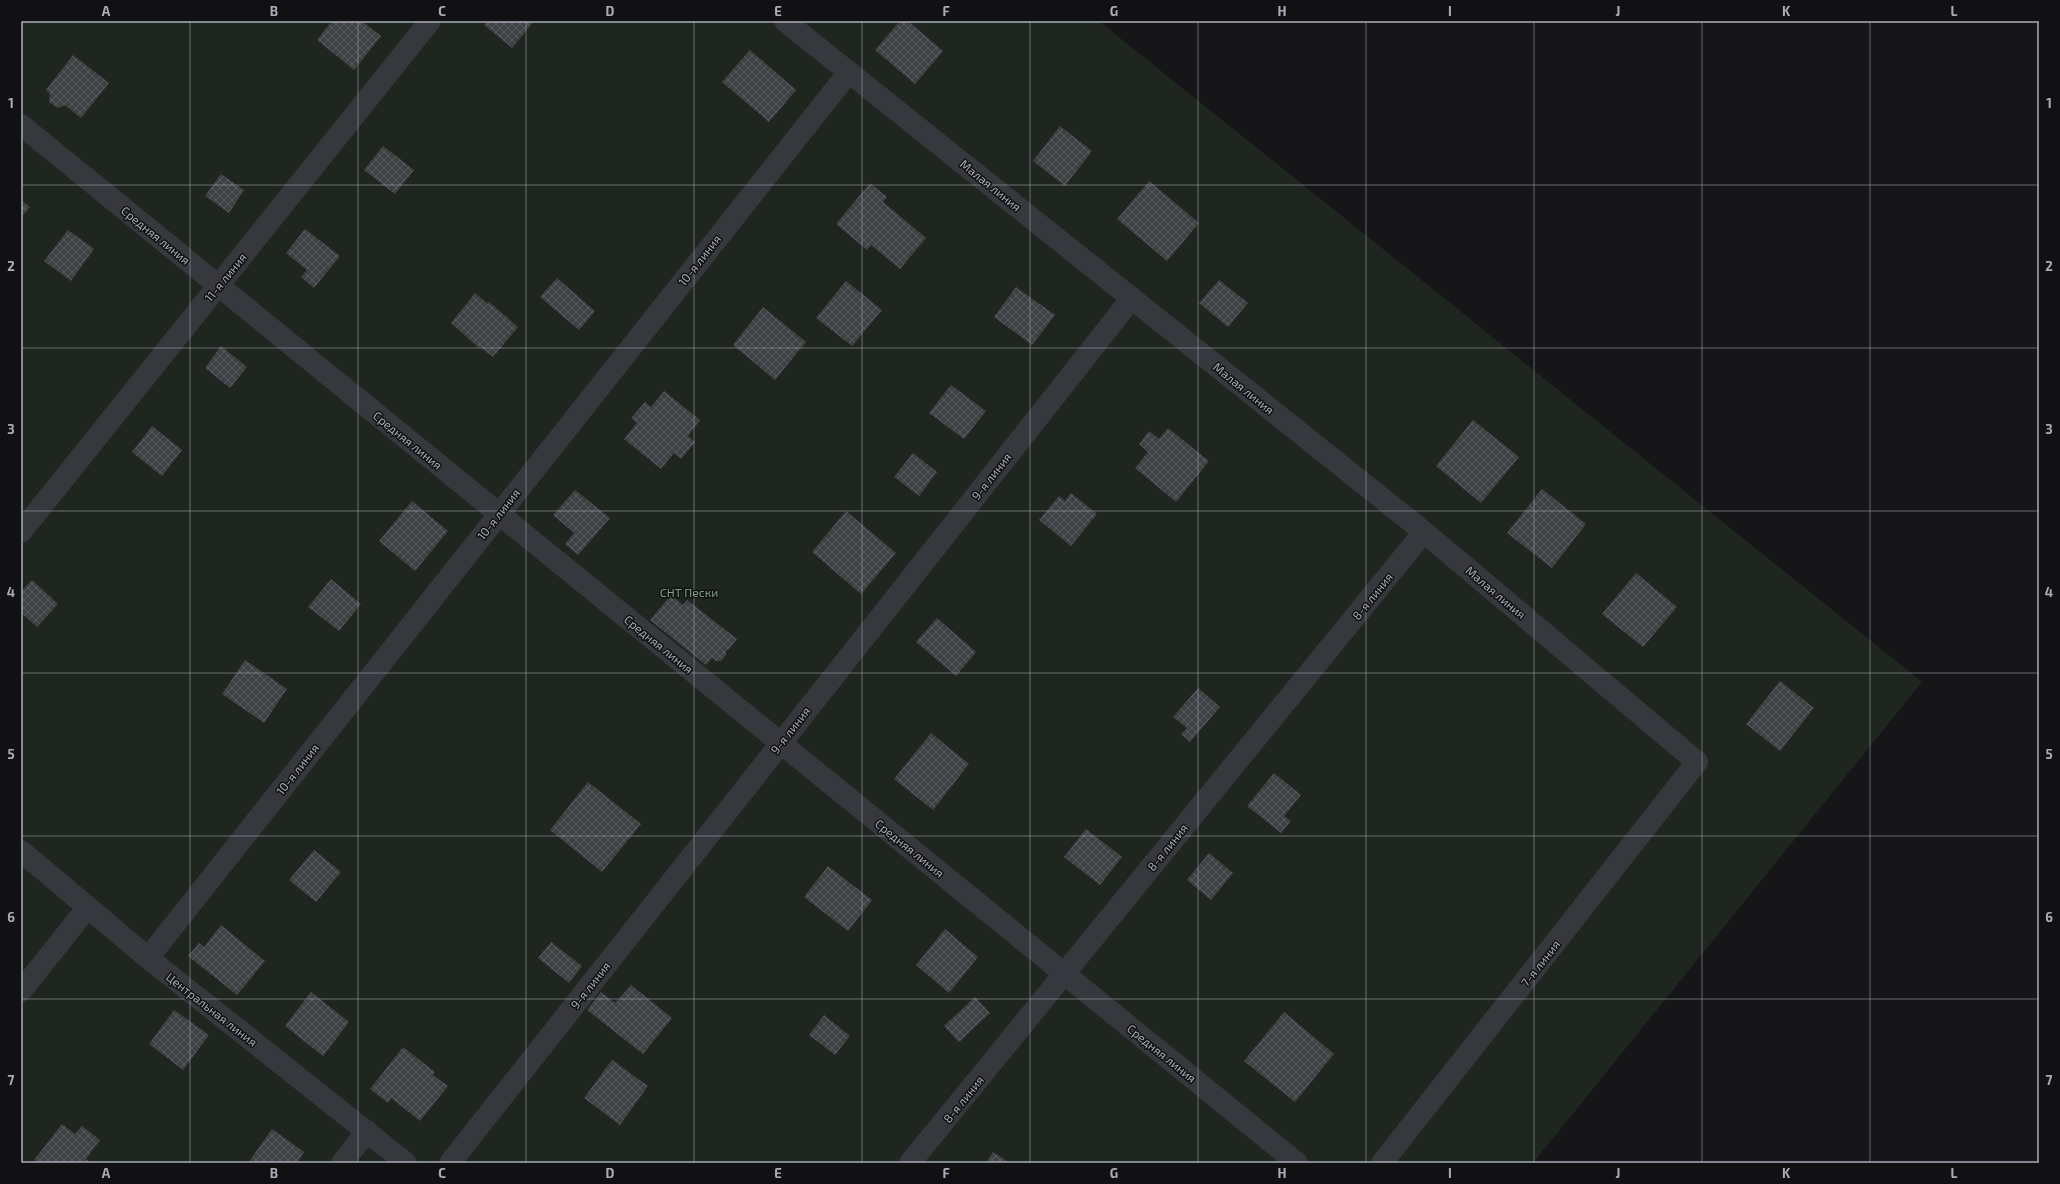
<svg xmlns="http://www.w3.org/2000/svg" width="2060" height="1184" font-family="'Exo 2',sans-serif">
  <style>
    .green { fill: #1e261f }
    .building { fill: url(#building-cross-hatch) }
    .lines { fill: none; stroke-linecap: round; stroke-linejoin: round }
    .minor { stroke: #37383d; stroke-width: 22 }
    .grid { fill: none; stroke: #a8adb8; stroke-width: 1; stroke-opacity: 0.55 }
    .labels { text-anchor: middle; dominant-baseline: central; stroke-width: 3; stroke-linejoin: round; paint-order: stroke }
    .street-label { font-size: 12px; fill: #a8adb8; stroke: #111113 }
    .park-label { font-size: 12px; fill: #7fa381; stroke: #111113 }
    .neatline { fill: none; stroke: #a8adb8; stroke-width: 1.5 }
    .grid-label { font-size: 13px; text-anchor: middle; font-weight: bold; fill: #a8adb8 }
  </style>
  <defs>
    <pattern id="building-cross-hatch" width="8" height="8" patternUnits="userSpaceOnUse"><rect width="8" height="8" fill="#404145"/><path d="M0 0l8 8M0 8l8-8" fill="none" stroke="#595a5e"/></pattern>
  </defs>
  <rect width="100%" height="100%" fill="#161618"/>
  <path class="green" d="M21,21H1099L1922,682L1533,1163H21Z"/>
  <path class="building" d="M332,21H362L381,36L354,70L317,40Z
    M488,21H534L512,48L484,25Z
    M900,21H908L943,51L915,84L875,50Z
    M750,50L796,90L769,122L722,82Z
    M73,55L109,83L81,118L65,105L58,108L49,102L50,94L46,90Z
    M1060,126L1092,151L1065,186L1033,161Z
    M383,146L414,170L395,194L364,170Z
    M221,174L244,190L229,213L205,196Z
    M1149,181L1199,223L1167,261L1117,219Z
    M870,183L887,197L883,202L926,238L900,269L871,245L867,250L836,224Z
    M21,200L30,207L21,217Z
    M305,229L340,256L314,288L301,277L307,270L286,253Z
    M68,230L94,249L71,281L44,261Z
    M557,278L595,311L579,330L540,297Z
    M1219,280L1248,303L1228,327L1199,303Z
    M846,281L882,310L852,346L816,318Z
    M1016,287L1055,315L1032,345L994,317Z
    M475,293L488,304L489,302L518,327L493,357L480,347L479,348L451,323Z
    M763,307L806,342L775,380L733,345Z
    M221,346L247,367L230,388L205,368Z
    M951,385L986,411L964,439L929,413Z
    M664,391L700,420L688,436L695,442L681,459L674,453L661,469L624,439L637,423L631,418L645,402L651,407Z
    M1473,420L1519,457L1481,503L1436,466Z
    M152,426L182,450L162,476L132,452Z
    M1168,428L1209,461L1176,502L1135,468L1148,452L1139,444L1149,431L1159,439Z
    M913,453L937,472L919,496L894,477Z
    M1542,489L1586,524L1552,568L1507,533Z
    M575,490L610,518L578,555L565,544L574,533L553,515Z
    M1071,493L1097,514L1071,546L1039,520L1059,496L1065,501Z
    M412,501L448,531L415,571L379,541Z
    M846,511L896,553L861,594L812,552Z
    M1636,573L1677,607L1643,647L1602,614Z
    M331,579L361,604L339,631L308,607Z
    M32,580L58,604L37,627L21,613V592Z
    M671,595L683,605L687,600L737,639L728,650H726V655L721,661H716L712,658L706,665L650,620Z
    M937,618L976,652L956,676L916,642Z
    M245,660L287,689L264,723L222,694Z
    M1780,681L1814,708L1780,751L1746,724Z
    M1198,688L1220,707L1190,742L1181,734L1187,728L1173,717Z
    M931,733L969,764L933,810L894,779Z
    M1274,773L1301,795L1284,816L1291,821L1281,833L1247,806Z
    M588,782L641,824L602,872L550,830Z
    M1086,829L1122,857L1100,885L1064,857Z
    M314,850L341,872L316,902L289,880Z
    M1209,853L1233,873L1211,900L1187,880Z
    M828,866L872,900L848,931L804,897Z
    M221,925L265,961L237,995L188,956L199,943L204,947Z
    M945,929L978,957L949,993L916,965Z
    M551,942L582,966L569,983L538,958Z
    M631,985L672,1018L643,1054L587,1010L601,992L615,1003Z
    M311,992L349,1022L323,1056L285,1026Z
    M975,997L990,1013L959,1042L944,1026Z
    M174,1010L209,1035L183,1070L149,1044Z
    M1284,1012L1334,1054L1295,1102L1244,1061Z
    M824,1015L850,1036L835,1055L809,1035Z
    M403,1047L435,1072L433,1075L448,1086L420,1121L391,1098L388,1103L370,1089Z
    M612,1060L648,1086L620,1125L584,1098Z
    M62,1124L75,1134L82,1126L100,1140L86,1159L91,1163H38L34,1160Z
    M272,1129L304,1152L297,1163H248Z
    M993,1152L1010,1163H986Z"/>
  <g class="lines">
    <path class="minor" d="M785,21L1424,532L1697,762L1382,1163
      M21,125L1297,1163
      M21,532L430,21
      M21,851L148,958L406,1163
      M148,958L849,72
      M21,991L88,907
      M342,1163L367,1131
      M450,1163L1132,298
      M910,1163L1424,532"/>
  </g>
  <path class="grid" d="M190,21V1163M358,21V1163M526,21V1163M694,21V1163M862,21V1163M1030,21V1163M1198,21V1163M1366,21V1163M1534,21V1163M1702,21V1163M1870,21V1163M21,185H2039M21,348H2039M21,511H2039M21,673H2039M21,836H2039M21,999H2039"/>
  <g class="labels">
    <g class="street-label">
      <text transform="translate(991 185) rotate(39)">Малая линия</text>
      <text transform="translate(156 235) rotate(39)">Средняя линия</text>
      <text transform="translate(699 260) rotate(-52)">10-я линия</text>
      <text transform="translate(225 277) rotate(-51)">11-я линия</text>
      <text transform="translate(1244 388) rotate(39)">Малая линия</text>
      <text transform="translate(408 440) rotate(39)">Средняя линия</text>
      <text transform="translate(991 476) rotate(-52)">9-я линия</text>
      <text transform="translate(498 514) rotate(-52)">10-я линия</text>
      <text transform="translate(1496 592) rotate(40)">Малая линия</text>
      <text transform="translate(1372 596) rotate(-51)">8-я линия</text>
      <text transform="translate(659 644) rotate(39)">Средняя линия</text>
      <text transform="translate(790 730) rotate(-52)">9-я линия</text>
      <text transform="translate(297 769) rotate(-52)">10-я линия</text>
      <text transform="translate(1167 847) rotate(-51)">8-я линия</text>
      <text transform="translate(910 848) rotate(39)">Средняя линия</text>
      <text transform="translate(1540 963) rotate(-52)">7-я линия</text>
      <text transform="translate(590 985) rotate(-52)">9-я линия</text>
      <text transform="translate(212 1009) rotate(38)">Центральная линия</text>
      <text transform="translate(1162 1053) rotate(39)">Средняя линия</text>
      <text transform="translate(963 1099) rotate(-51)">8-я линия</text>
    </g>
    <g class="park-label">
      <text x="689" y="592">СНТ Пески</text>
    </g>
  </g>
  <rect width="2060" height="1184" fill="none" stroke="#111113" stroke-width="44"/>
  <rect x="22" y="22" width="2016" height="1140" class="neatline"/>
  <g class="grid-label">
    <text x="106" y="16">A</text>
    <text x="274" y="16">B</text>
    <text x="442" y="16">C</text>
    <text x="610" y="16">D</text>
    <text x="778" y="16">E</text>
    <text x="946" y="16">F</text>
    <text x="1114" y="16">G</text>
    <text x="1282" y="16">H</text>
    <text x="1450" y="16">I</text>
    <text x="1618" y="16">J</text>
    <text x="1786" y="16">K</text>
    <text x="1954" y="16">L</text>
    <text x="11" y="108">1</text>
    <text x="2049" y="108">1</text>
    <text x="11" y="271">2</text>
    <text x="2049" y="271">2</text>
    <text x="11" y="434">3</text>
    <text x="2049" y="434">3</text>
    <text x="11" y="597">4</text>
    <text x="2049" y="597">4</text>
    <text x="11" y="759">5</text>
    <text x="2049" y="759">5</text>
    <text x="11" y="922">6</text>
    <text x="2049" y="922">6</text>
    <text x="11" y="1085">7</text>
    <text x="2049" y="1085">7</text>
    <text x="106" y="1178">A</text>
    <text x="274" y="1178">B</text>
    <text x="442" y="1178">C</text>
    <text x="610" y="1178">D</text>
    <text x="778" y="1178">E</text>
    <text x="946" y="1178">F</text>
    <text x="1114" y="1178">G</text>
    <text x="1282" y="1178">H</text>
    <text x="1450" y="1178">I</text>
    <text x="1618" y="1178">J</text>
    <text x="1786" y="1178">K</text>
    <text x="1954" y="1178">L</text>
  </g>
</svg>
